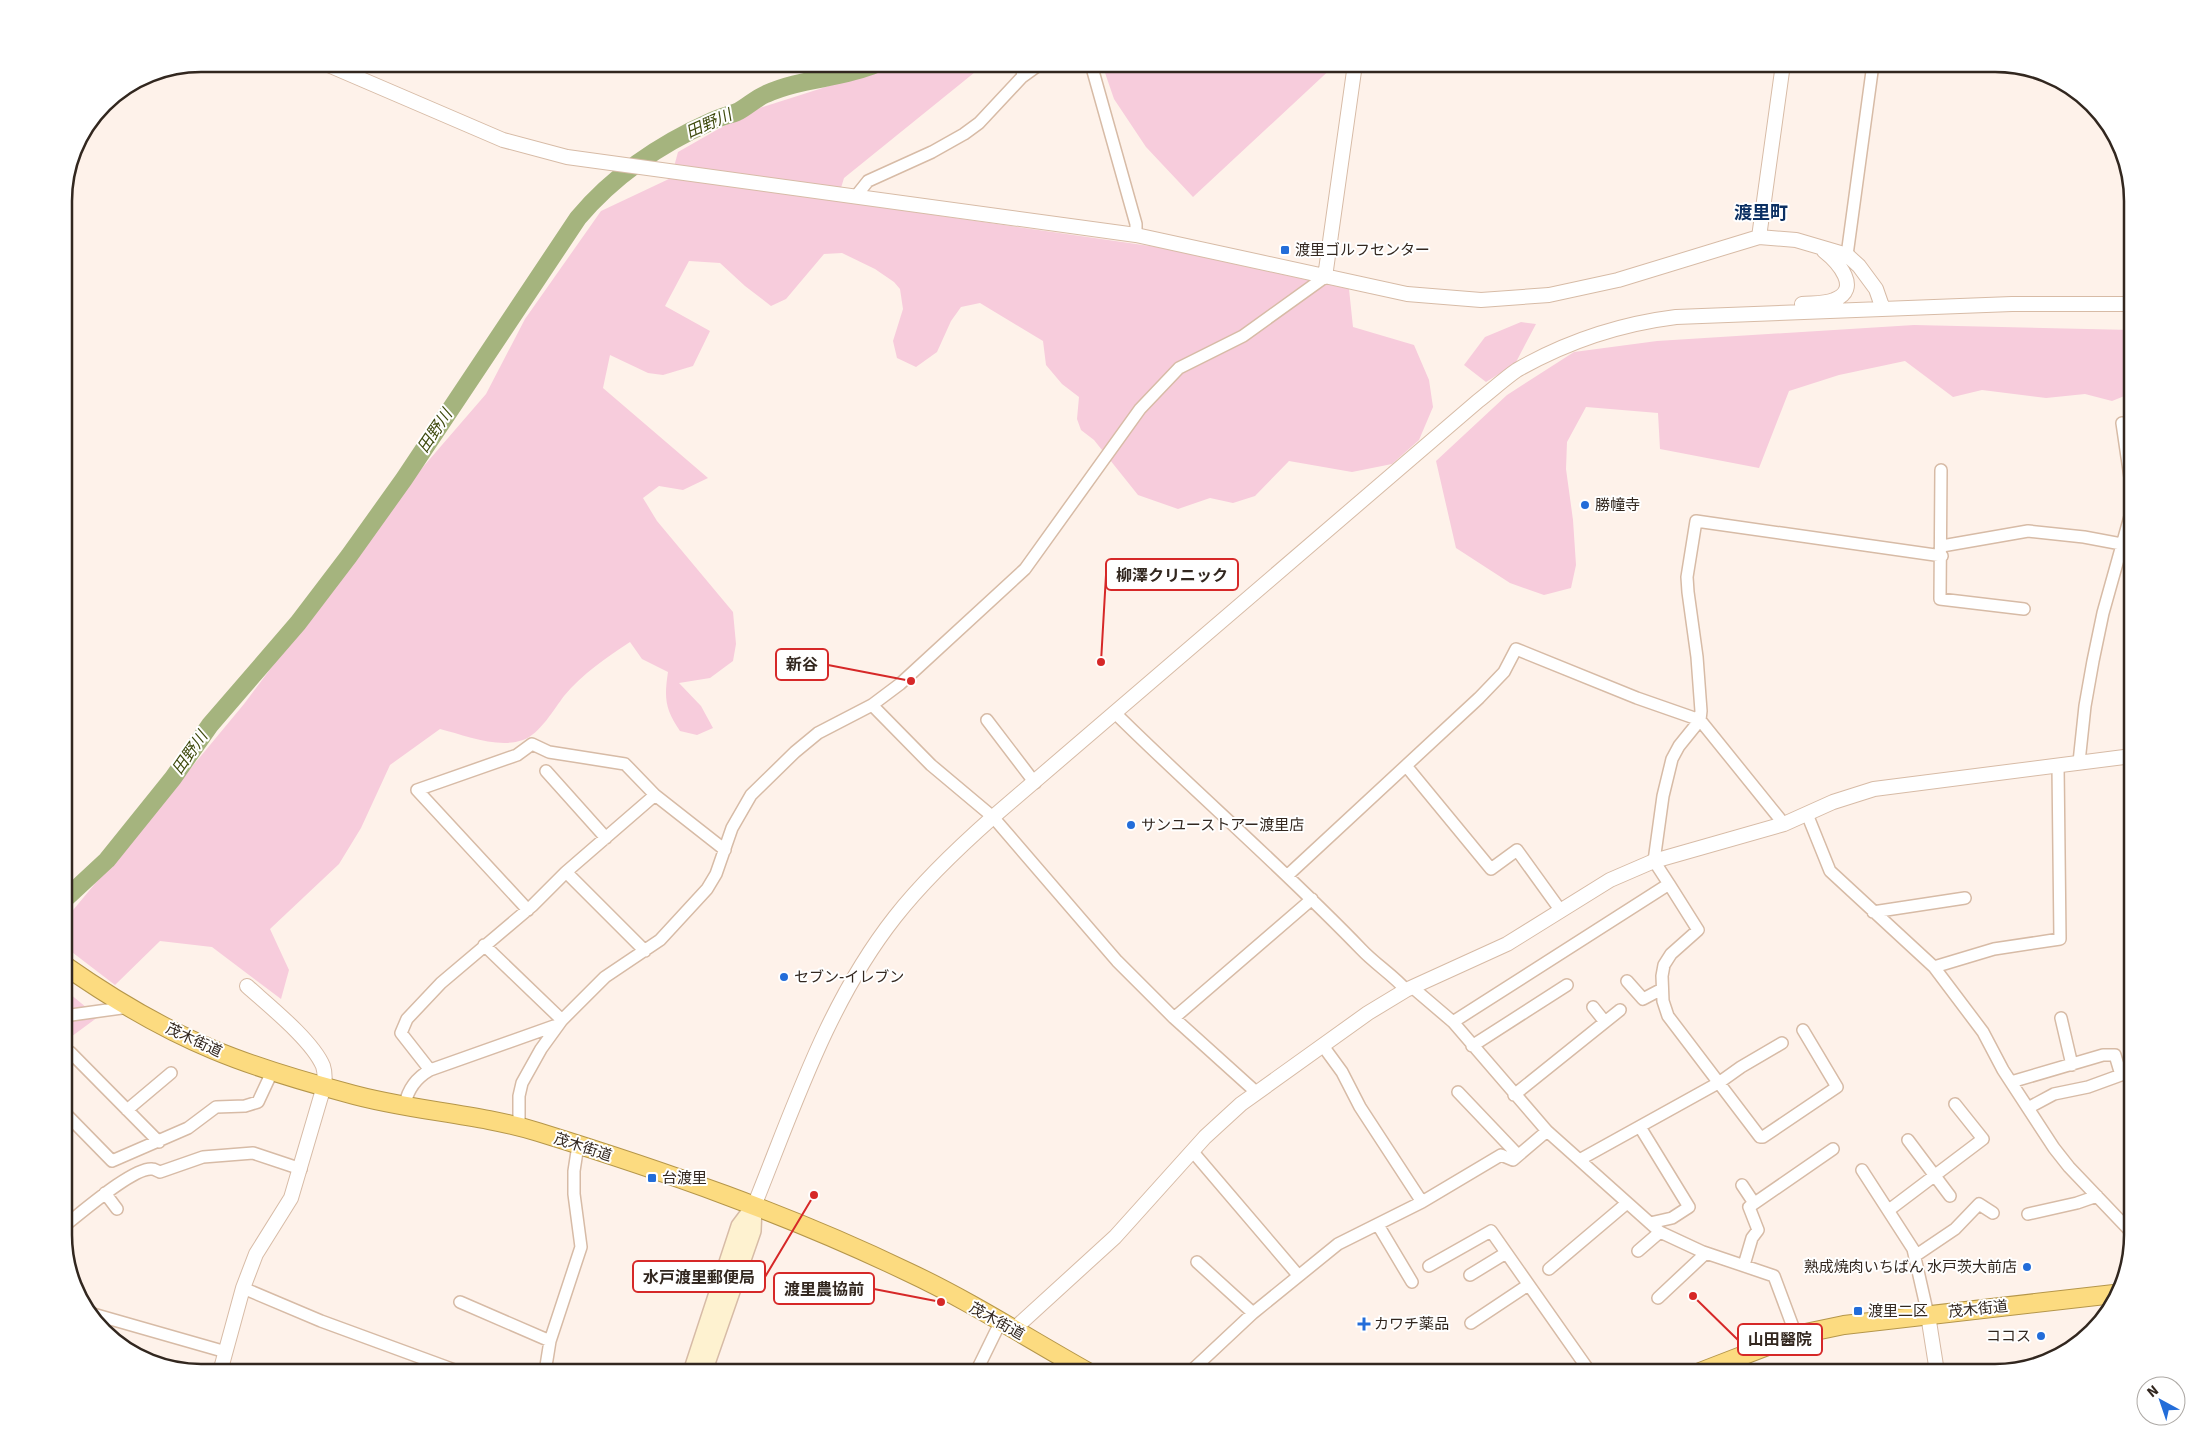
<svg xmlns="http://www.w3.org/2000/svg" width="2196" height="1436" font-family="Signika,'Noto Sans JP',sans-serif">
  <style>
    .green { fill: #f7ccdc }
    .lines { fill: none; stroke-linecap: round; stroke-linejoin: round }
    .river { stroke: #a5b47e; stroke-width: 18 }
    .minor-casing { stroke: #d7bba6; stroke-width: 14 }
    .tertiary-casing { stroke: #d7bba6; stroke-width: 16 }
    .secondary-casing { stroke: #d7bba6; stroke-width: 18 }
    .trunk-casing { stroke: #b5964a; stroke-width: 20 }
    .minor { stroke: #fff; stroke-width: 11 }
    .tertiary { stroke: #fff; stroke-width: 14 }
    .secondary { stroke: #fef2d0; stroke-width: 15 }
    .trunk { stroke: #fcdb80; stroke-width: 18 }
    .poi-dot { fill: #236dd9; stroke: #fff; stroke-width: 2 }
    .labels { text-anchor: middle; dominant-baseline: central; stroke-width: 4; stroke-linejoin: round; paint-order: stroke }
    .poi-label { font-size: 15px; fill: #32271f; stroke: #fff; text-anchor: start }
    .street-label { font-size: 15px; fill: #32271f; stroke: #fff }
    .water-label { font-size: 16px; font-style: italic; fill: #3e4a0d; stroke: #fff }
    .quarter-label { font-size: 18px; font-weight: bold; fill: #0c3063; stroke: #fff }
    .rim { fill: none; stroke: #32271f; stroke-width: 2.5 }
    .leader { fill: none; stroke: #d62828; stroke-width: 2 }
    .callout-dot { fill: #d62828; stroke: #fff; stroke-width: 2 }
    .callout { fill: #fff; stroke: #d62828; stroke-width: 2 }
    .callout-label { font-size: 16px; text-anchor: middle; font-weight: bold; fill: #32271f }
  </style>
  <rect width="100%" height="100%" fill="#fef2ea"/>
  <path class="green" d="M889,64H985L844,178L837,201L1157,247L1349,289L1353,327L1414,345L1429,380L1433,407L1419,440L1392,464L1352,472L1289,461L1255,496L1233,503L1210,498L1178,509L1138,495L1094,440L1081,430L1077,419L1079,397L1062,384L1046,365L1043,341L980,303L961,307L951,321L937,352L916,367L897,358L893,341L903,309L900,289L894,282L875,269L842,253L824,254L786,299L771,306L745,286L720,263L689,261L665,306L710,331L693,366L663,375L648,373L610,355L603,388L708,478L683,490L659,486L643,498L657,521L733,612L736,644L733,661L710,678L679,683L701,706L713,728L697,735L680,731C665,709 664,698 668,672L642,659L630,642C607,657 582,674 564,696C554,709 540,734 523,740C498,749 464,735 440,729L390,765L361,828L339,864L270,929L289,970L281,999L212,947L160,941L115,985L64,946V921L244,704L410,482L486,394L525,319L601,211L671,178L678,152L750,111L879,70Z
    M1102,64H1336L1193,197L1146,147L1114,99Z
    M1521,322L1536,324L1515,364L1486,382L1464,365L1485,337Z
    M1914,325L2132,330V393L2112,401L2085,394L2046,398L1982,390L1953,397L1905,361L1839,375L1789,391L1759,468L1660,449L1658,413L1586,407L1567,442L1566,469L1573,520L1576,565L1571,588L1544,595L1510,583L1456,548L1436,461L1507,395L1574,352L1657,341Z
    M64,989L98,1017L64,1042Z"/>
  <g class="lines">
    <path class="river" d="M64,900L107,860L173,778L210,725L298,623L349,556L404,479L578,218C615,174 660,144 712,121C720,117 729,115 737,112C747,107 756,98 766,94C801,78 841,79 876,64"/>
    <defs>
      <path id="minor" d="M1024,64L1022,77L1040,64
        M1091,64L1136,224V235
        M856,196L868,181L932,152L964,134L979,123L1022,77
        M1847,255L1873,64
        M1941,470L1940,599L2024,609
        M1942,546L2028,531L2084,537L2132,546
        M872,705L931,765L993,817L1117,961L1174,1018L1256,1092
        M1115,713C1196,793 1282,867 1361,949C1375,964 1393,975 1406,990
        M987,720L1035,783
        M2079,762L2085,706L2093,661L2103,613L2131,513V484L2122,423H2132
        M1407,767L1491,869L1517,850L1561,911
        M546,771L606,838
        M1807,814L1830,871L1934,967L1983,1032L2003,1070L2054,1148L2069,1167L2132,1233
        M566,872L645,951
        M2130,874H2132
        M1288,875L1479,698L1504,672L1516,649L1637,698L1700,720L1784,824
        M1669,884L1698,930L1671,954L1664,965L1662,976L1663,1001L1668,1016L1760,1137H1763L1837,1087L1803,1030
        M528,910L417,790L517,755L532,744L549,752L625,764L655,795
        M1873,912L1965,898
        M484,945L562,1020
        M1934,967L1994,949L2060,939L2058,766
        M1627,981L1643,999L1662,989
        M1412,987L1453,1022L1547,1131L1660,1232L1703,1252L1774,1276L1796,1335
        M1593,1007L1605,1022
        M64,1016L129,1007
        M1174,1018L1312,899
        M2061,1018L2072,1065
        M1453,1022L1669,884L1654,861L1663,796L1672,759L1679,746L1700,720L1701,711L1697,657L1688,592L1687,577L1696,521L1942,556
        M1323,1046L1342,1072L1360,1107L1422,1202
        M1472,1046L1567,985
        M70,1052L159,1142
        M430,1070L401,1033L407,1019L441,983L532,906L566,872L655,795L725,850
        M2011,1082L2103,1055H2115L2121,1075L2088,1087L2054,1094L2028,1108
        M1458,1092L1518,1155
        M1514,1095L1620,1010
        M405,1104C408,1089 416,1078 430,1070L554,1026L556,1028
        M127,1110L171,1073
        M64,1112L112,1161L188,1128L216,1107L245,1106L258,1102L272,1072
        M519,1127V1096L522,1083L541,1049L562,1020L605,977L660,940L707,889L716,874L732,828L751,795L795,752L818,733L872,705L900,684L1025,569L1140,409L1179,368L1243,336L1325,277
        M1640,1127L1689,1207L1672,1218L1650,1223
        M1908,1140L1950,1196
        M1193,1152L1298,1275
        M1581,1159L1720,1082L1741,1067L1782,1043
        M1862,1170L1913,1249L1928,1315
        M1742,1185L1754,1203
        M105,1193L117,1209
        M1889,1210L1983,1139L1955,1104
        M2028,1214L2077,1203L2097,1196
        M1378,1225L1412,1282
        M64,1226C80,1214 133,1167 152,1169C155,1169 157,1171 160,1172L203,1157L253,1153L301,1169
        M1638,1251L1660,1232
        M1915,1256L1955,1229L1979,1204L1993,1213
        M1197,1262L1253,1313
        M1744,1265L1752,1238L1758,1230L1749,1207L1833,1149
        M1429,1266L1491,1231L1590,1372
        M1549,1269L1627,1203
        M1470,1275L1506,1253
        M243,1288L321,1321L460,1372
        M1658,1298L1706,1253
        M460,1302L550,1341
        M93,1314L226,1352
        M1471,1323L1528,1285
        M545,1372L550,1341L581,1247L574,1194V1171L578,1145
        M976,1372L1000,1323
        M1190,1372L1253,1313L1338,1244L1422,1202L1501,1155L1513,1160L1547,1131"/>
      <path id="tertiary" d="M326,64L503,140L567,157L1136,235L1407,294L1481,300L1549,295L1618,280L1759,237L1796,240L1847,255L1859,266L1876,289L1883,309
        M1759,237L1783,64
        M1325,277L1355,64
        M1802,304C1812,303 1825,304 1834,300C1862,289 1838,262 1824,251
        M754,1206C794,1107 828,1002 895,917C924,880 958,848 993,817L1478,401C1491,391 1504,379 1517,370C1566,342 1620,324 1676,317L2012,304H2132
        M1928,1315L1937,1372
        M1013,1330L1115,1237L1205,1137L1241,1104L1368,1013L1406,990L1507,944L1610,880L1654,861L1784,824L1833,802L1874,789L2132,756
        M220,1372L243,1288L256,1254L291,1198L324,1086C325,1079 325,1072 323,1066C312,1040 268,1005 247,986"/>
      <path id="secondary" d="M691,1372L739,1226L754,1206
        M704,1372L753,1231L754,1206"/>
      <path id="trunk" d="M64,965C111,998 161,1028 214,1050C257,1068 302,1081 347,1093C409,1111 476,1113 538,1132C664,1171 790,1215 908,1272C970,1301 1029,1339 1088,1372
        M1700,1372L1796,1335L1844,1325L2114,1294"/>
    </defs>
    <use href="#minor" class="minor-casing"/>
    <use href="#tertiary" class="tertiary-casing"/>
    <use href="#secondary" class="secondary-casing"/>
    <use href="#trunk" class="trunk-casing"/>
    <use href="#minor" class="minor"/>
    <use href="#tertiary" class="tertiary"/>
    <use href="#secondary" class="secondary"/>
    <use href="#trunk" class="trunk"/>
  </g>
  <g class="poi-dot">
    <rect x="1280" y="245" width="10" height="10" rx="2.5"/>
    <circle cx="1585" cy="505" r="5"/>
    <circle cx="1131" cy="825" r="5"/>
    <circle cx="784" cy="977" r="5"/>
    <rect x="647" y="1173" width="10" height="10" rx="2.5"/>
    <circle cx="2027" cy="1267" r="5"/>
    <rect x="1853" y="1306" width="10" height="10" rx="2.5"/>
    <path d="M1361.5 1316.5h5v5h5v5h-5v5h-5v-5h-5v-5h5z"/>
    <circle cx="2041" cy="1336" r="5"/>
  </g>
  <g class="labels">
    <g class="poi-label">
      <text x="1295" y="250">渡里ゴルフセンター</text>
      <text x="1595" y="505">勝幢寺</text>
      <text x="1141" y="825">サンユーストアー渡里店</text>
      <text x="794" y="977">セブン-イレブン</text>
      <text x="662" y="1178">台渡里</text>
      <text x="2017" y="1267" text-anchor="end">熟成焼肉いちばん 水戸茨大前店</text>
      <text x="1868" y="1311">渡里二区</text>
      <text x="1374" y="1324">カワチ薬品</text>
      <text x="2031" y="1336" text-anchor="end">ココス</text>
    </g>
    <g class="street-label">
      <text transform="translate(194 1040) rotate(25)">茂木街道</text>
      <text transform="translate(583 1147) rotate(18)">茂木街道</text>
      <text transform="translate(1978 1309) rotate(-6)">茂木街道</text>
      <text transform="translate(997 1321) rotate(29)">茂木街道</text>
    </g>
    <g class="water-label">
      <text transform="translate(709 124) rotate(-24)">田野川</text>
      <text transform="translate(435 431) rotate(-56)">田野川</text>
      <text transform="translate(190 753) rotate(-55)">田野川</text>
    </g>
    <g class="quarter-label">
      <text x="1761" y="213">渡里町</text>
    </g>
  </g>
  <path d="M0 0H2196V1436H0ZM201 72H1995A129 129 0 0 1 2124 201V1235A129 129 0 0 1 1995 1364H201A129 129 0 0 1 72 1235V201A129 129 0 0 1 201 72Z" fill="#fff" fill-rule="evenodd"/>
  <path class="rim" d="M201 72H1995A129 129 0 0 1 2124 201V1235A129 129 0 0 1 1995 1364H201A129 129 0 0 1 72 1235V201A129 129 0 0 1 201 72Z"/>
  <path class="leader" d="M1101 662L1106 575M911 681L828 665M814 1195L765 1277M941 1302L874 1289M1693 1296L1738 1340"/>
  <g class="callout-dot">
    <circle cx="1101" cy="662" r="5"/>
    <circle cx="911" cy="681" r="5"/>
    <circle cx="814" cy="1195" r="5"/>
    <circle cx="941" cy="1302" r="5"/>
    <circle cx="1693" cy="1296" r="5"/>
  </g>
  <g class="callout">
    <rect x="1106" y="559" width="132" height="31" rx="5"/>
    <rect x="776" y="649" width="52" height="31" rx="5"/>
    <rect x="633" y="1261" width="132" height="31" rx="5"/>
    <rect x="774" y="1273" width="100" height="31" rx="5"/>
    <rect x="1738" y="1324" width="84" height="31" rx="5"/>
  </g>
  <g class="callout-label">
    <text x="1172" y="581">柳澤クリニック</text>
    <text x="802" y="670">新谷</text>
    <text x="699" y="1283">水戸渡里郵便局</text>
    <text x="824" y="1295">渡里農協前</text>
    <text x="1780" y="1345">山田醫院</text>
  </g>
  <g transform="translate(2161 1401) rotate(320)"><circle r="24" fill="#ffffff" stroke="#ada9a5"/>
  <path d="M0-4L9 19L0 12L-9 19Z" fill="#236dd9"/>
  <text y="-8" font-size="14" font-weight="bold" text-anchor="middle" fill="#32271f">N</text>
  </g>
</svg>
